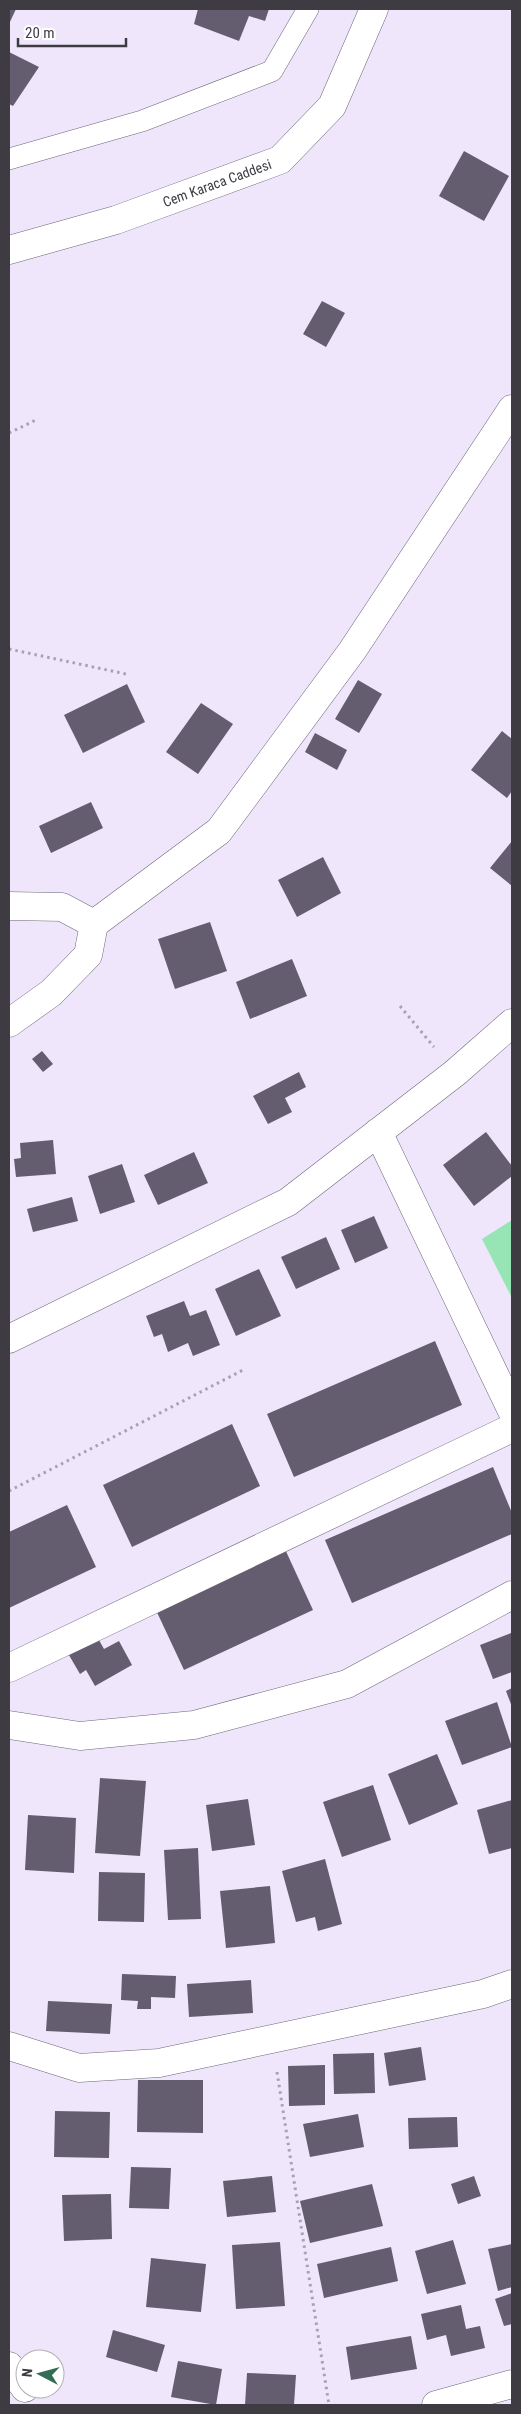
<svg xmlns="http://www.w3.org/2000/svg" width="521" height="2414" font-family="'Roboto Condensed',sans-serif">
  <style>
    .green { fill: #97e4b4 }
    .building { fill: #645c6f }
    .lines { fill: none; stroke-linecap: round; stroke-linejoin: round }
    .lane-casing { stroke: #6f677a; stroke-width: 22 }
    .street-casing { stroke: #6f677a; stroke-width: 29 }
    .secondary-casing { stroke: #6f677a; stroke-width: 29 }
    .path { stroke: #a8a1b2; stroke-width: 3; stroke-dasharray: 2.5 4; stroke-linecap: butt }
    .lane { stroke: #fff; stroke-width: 21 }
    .street { stroke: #fff; stroke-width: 28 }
    .secondary { stroke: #fff; stroke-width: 28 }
    .labels { text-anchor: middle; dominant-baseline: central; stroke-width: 5; stroke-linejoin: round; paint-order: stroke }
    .street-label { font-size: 14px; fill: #3e3b43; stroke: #fff }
  </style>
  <rect width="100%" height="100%" fill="#efe6fc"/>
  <path class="green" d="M512,1220V1298L482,1239Z"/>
  <path class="building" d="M9,9H16L9,24Z
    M198,9H269L265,21L249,16L239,41L194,24Z
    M9,52L39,67L13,106L9,104Z
    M464,151L509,176L484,221L439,196Z
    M322,301L345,313L326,347L303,334Z
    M358,680L382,694L359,733L335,719Z
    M127,684L145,722L83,753L64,715Z
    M201,703L233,724L198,774L166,752Z
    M502,731L512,739V791L507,798L471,770Z
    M315,733L347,750L337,770L305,752Z
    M91,802L103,828L51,853L39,826Z
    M512,841V886L490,868Z
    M323,857L341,893L297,917L278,880Z
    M210,922L227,971L175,989L158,939Z
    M292,959L307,996L250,1019L236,982Z
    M42,1051L53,1064L43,1072L32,1059Z
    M299,1072L306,1087L285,1098L292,1112L268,1124L253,1096Z
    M486,1132L512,1166V1176L474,1206L443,1165Z
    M53,1140L56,1174L16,1177L14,1159L21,1158L20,1143Z
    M194,1152L208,1183L158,1205L144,1175Z
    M122,1164L135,1202L100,1214L88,1176Z
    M72,1197L78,1221L33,1232L27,1209Z
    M374,1216L388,1248L355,1263L341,1230Z
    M326,1237L340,1269L296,1289L281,1257Z
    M259,1269L281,1316L236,1336L215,1289Z
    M184,1301L190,1316L206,1310L220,1345L193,1356L188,1343L168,1352L162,1334L154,1337L146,1316Z
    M435,1341L462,1405L294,1477L267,1414Z
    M232,1424L260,1486L132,1547L103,1485Z
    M493,1467L512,1513V1534L352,1603L325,1540Z
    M67,1505L96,1567L9,1608V1532Z
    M284,1547L313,1610L184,1670L155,1608Z
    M95,1633L104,1649L119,1641L132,1665L95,1686L86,1670L80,1674L66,1650Z
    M511,1633L512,1672L493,1679L480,1645Z
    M512,1688V1707L506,1691Z
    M497,1702L512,1747L462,1765L445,1721Z
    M437,1754L458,1804L409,1825L388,1774Z
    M100,1778L146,1781L140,1856L95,1853Z
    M373,1785L391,1840L342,1857L323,1802Z
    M248,1799L255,1845L212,1851L206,1805Z
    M512,1800V1848L489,1854L477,1810Z
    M28,1815L76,1818L74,1873L25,1870Z
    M198,1848L201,1919L168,1920L164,1850Z
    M325,1859L342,1924L318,1931L315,1917L296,1922L282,1871Z
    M99,1872L145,1873L144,1922L98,1921Z
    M270,1886L275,1943L226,1948L220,1891Z
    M122,1974L176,1976L175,1998L151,1997V2009H137L138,2001L121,2000Z
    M251,1980L253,2013L189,2017L187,1984Z
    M48,2001L112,2004L110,2034L46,2031Z
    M421,2047L426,2080L389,2086L384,2053Z
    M374,2053L375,2093L334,2094L333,2054Z
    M325,2065V2105L289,2106L288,2066Z
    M138,2080H203V2133L137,2132Z
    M55,2111L110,2112L109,2158L54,2157Z
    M358,2114L364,2147L310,2157L303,2124Z
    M457,2117L458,2147L409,2149L408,2118Z
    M131,2167L171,2168L169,2209L129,2208Z
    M272,2176L276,2212L227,2217L223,2181Z
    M474,2176L481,2196L458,2204L451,2184Z
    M372,2184L383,2226L310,2243L300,2201Z
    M111,2194L112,2239L64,2241L62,2195Z
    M453,2240L466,2284L427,2294L415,2251Z
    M280,2242L285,2306L236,2309L232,2245Z
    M512,2244V2287L498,2291L488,2249Z
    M391,2247L398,2281L324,2298L317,2264Z
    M151,2258L206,2264L201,2312L146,2307Z
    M512,2293V2324L504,2326L495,2299Z
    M461,2305L466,2329L480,2326L485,2348L451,2356L446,2335L427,2340L421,2314Z
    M113,2330L165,2345L157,2372L106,2357Z
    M411,2336L417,2369L351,2380L346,2347Z
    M178,2361L222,2369L216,2405L171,2397Z
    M247,2373L296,2375L294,2405H245Z"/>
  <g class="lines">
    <defs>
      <path id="lane" d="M9,159L142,121L272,71L308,9"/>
      <path id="street" d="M9,906L62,907L94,924
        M9,1023L51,993L88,955L94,924L219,831L352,651L512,409
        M378,1132L512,1411
        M9,1339L288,1202L455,1073L512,1023
        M9,1668L512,1428
        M9,1725L80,1736L194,1725L347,1684L512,1595
        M9,2046L79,2068L159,2063L483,1994L512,1984
        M9,2366L25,2388
        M436,2405L512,2384"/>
      <path id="secondary" d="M9,250L116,220L280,160L332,106L374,9"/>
    </defs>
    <use href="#lane" class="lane-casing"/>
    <use href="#street" class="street-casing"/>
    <use href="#secondary" class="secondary-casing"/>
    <path class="path" d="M9,433L36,420
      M9,649L126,674
      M400,1006L434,1047
      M9,1491L245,1369
      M277,2072L329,2405"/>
    <use href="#lane" class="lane"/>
    <use href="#street" class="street"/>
    <use href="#secondary" class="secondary"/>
  </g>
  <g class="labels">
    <g class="street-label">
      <text transform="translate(217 183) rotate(-20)">Cem Karaca Caddesi</text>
    </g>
  </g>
  <rect width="521" height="2414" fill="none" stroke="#3e3b43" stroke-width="20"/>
  <g transform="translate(40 2374) rotate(276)"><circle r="24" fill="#ffffff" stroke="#b2b1b4"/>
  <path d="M0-4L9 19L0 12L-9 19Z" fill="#346c55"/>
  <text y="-8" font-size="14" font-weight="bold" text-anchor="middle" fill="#3e3b43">N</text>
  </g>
  <path d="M18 38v8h108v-8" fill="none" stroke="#3e3b43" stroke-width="2.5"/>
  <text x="25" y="38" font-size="15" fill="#3e3b43" stroke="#ffffff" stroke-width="4" paint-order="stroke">20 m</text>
</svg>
